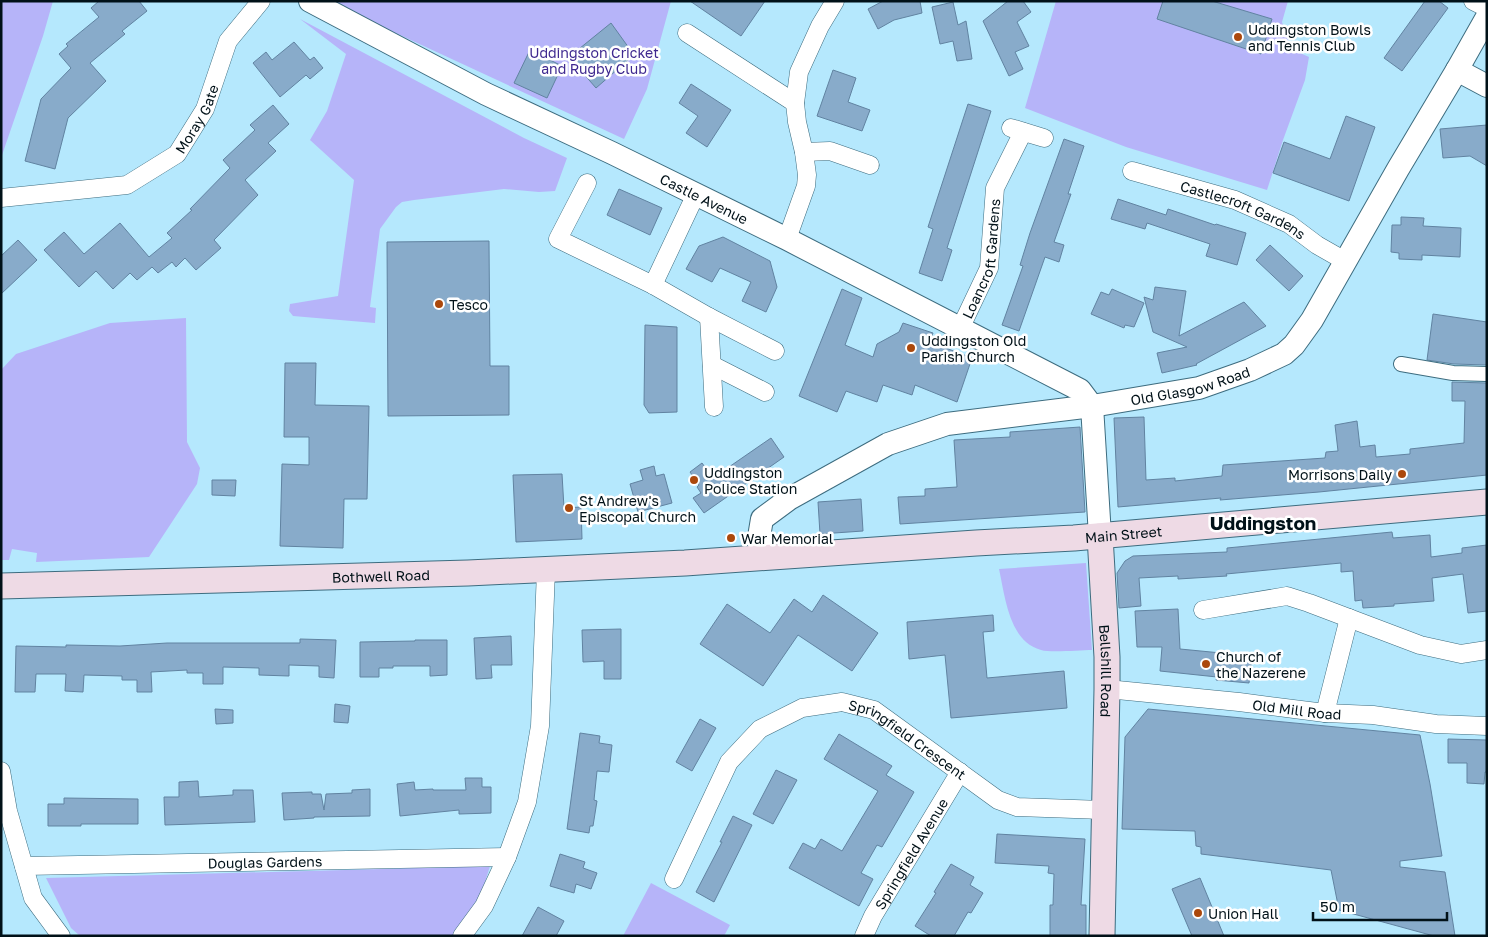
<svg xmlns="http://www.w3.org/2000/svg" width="1488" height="937" font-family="'Golos Text',sans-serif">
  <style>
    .green { fill: #b6b4f9 }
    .building { fill: #88abca; stroke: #6183a1 }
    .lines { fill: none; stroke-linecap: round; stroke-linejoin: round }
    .pedestrian-casing { stroke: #3d6c7f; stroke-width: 16 }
    .minor-casing { stroke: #3d6c7f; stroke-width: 19 }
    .tertiary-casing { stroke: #3d6c7f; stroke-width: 24 }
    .secondary-casing { stroke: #3d6c7f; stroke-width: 27 }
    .pedestrian { stroke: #fff; stroke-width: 14 }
    .minor { stroke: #fff; stroke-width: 18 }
    .tertiary { stroke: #fff; stroke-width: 22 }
    .secondary { stroke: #eedae5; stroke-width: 25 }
    .poi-dot { fill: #ab480c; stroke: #fff; stroke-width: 2 }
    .labels { text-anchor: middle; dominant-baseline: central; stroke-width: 5; stroke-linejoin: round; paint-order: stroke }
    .poi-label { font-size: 14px; fill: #011118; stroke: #fff; text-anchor: start }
    .park-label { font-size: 14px; fill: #3e288f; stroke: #fff }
    .street-label { font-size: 14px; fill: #011118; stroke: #fff }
    .district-label { font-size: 19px; font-weight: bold; fill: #011118; stroke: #fff }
  </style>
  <rect width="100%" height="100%" fill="#b5e8fd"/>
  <path class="green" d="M1,1H53L43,36L1,158Z
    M335,1H671L647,89L624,139L346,10Z
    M1056,1H1288L1282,22L1291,49L1309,57L1305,80L1283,140L1267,190L1126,147L1025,108Z
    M300,19L524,138L567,158L555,191L539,192L504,189L414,200L402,202L396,207L380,229L370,307L376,308L375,323L293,316L289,311L290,304L338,296L354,180L310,140L327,111L346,54Z
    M186,318L187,442L200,468L197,484L149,557L36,562L37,553L12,549L9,560H1V370L16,354L110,323Z
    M1086,563L1092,650C1080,650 1051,653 1041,650C1009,642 1005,596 999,569Z
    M490,866L479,902L453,936H80L71,928L46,878Z
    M651,883L730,925L724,936H623Z"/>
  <path class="building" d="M99,1H139L147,11L122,31L125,34L90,63L106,81L68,118L55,169L25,161L41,99L71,68L59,54L68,46L66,44L99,17L91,8Z
    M690,1H765L741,36Z
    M883,1H920L922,13L894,20L878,29L868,9Z
    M1008,1H1023L1031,12L1017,22L1029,46L1015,52L1023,69L1009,76L983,21Z
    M1163,1H1212L1272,19L1261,54L1157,19Z
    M1425,1H1439L1448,8L1402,71L1384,58Z
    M953,2L958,25L966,21L972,59L957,61L953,41L940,44L932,7Z
    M611,23L634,55L596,88L569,57Z
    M294,42L310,60L314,57L323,68L310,79L306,75L280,97L253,63L266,52L272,60Z
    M530,50L562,66L547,98L514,83Z
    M833,70L856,78L848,102L870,110L862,131L817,116Z
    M691,84L731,110L707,147L686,133L698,116L679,103Z
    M968,104L991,111L947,248L952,250L942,281L919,273L933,229L928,227Z
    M273,105L289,124L268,143L276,151L245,180L258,195L214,240L221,248L196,270L185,258L176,267L172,262L158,273L152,267L137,280L130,273L113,289L96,271L79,287L44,250L64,232L84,254L120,223L149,257L172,238L167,233L192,210L190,209L230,168L223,160L255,130L250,125Z
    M1346,116L1375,127L1349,201L1273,173L1284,142L1330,159Z
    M1487,125V166L1470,156L1443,158L1440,129Z
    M1064,139L1084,146L1068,194H1071L1054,242L1064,245L1059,262L1045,257L1019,331L1002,325L1023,266L1020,265L1030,233Z
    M619,189L662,208L650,235L607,215Z
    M1118,199L1166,215L1168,209L1215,225L1216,224L1246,233L1237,265L1206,256L1210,244L1147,223L1145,229L1111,219Z
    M1401,217L1424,218L1423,226L1461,228L1460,257L1422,255V260L1399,259V253L1391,252L1392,225H1401Z
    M723,237L770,261L777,287L766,312L742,301L751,282L720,268L712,282L686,269L699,246Z
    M18,240L37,260L1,294V256Z
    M489,241L490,366H509V415L388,416L387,242Z
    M1270,245L1303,276L1289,291L1256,260Z
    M1155,287L1186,291L1179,336L1244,302L1266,326L1196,364L1197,365L1162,373L1157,353L1187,347L1153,332L1144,297L1153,300Z
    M842,289L862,298L845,345L873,357L877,344L899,332L903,323L933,333L930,342L972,358L957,402L915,385L912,395L883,385L877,402L846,391L837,412L799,396Z
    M1112,289L1144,303L1134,327L1125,325L1124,328L1091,314L1101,292L1109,295Z
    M1433,314L1487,322V365L1454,364L1427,360Z
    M645,325L677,327V412L649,413L644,405Z
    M285,363H316L315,405L369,406L367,499H344L343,548L280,546L282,464L309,465V437H284Z
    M1452,382L1487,383V475L1319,492L1220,500L1221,498L1118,507L1114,418L1144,417L1146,480L1175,478V481L1222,476L1223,465L1325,458L1326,452L1338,451L1335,425L1357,421L1360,447L1375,445L1376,457L1410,454V449L1464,443L1465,401H1452Z
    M1080,427L1085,512L900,524L898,497L925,496V489L957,487L954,440L1010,437V432Z
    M771,438L784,457L704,513L693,498L701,493L697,487L699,485L690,472L702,463L713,478Z
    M654,466L656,476L664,474L672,503L638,512L630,484L643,480L640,470Z
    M562,474L564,508L581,507L582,539L516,542L513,475Z
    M212,480H236L235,496L212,495Z
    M861,499L863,531L820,534L818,502Z
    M1392,532L1393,538L1430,535L1431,557L1462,553V548L1487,545V611L1468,613L1463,574L1432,578L1434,601L1394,604V606L1363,608L1362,600L1355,601L1353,571L1341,572V563L1226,574L1227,576L1178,579V576L1139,578L1141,606L1119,608L1117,573L1125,561L1133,556L1227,552V548Z
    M823,595L878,633L852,671L798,635L763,686L700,644L727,604L770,633L794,599L812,612Z
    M1178,609L1180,649L1252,656L1249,683L1216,680L1217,677L1160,671L1162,647H1137L1135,611Z
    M993,615L994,631L983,632L987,678L1064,671L1067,708L951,718L945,655L909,659L907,622Z
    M621,629V679H604V661L583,662L582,630Z
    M511,636L512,665H491L492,678L476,679L474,638Z
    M300,639L336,640L334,678L319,677V666L289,665V676L259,675V668L223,667V684H203V673H187V670L151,672L152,692H137V680H122V676L84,675L83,692L65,691L66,674H36L35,692H15L16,646L66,647V645L120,646L167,643H300Z
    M415,640H447V675L430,676V666H393V668H379V677H360V642L415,641Z
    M335,704L350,706L348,723L334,722Z
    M215,709L233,710V723L216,724Z
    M1148,709L1420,735L1430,784L1442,856L1400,861V867L1445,872L1455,936H1434L1339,910L1331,870L1201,854V847L1196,846L1195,831L1122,829L1125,737Z
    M700,719L716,728L692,771L676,762Z
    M580,733L600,736L599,743L612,745L609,772L597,771L594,800L597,801L593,826H590L589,833L567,829Z
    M839,734L892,766L886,775L914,792L882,847L877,845L861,873L873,879L859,906L789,868L803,843L815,849L821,839L842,851L878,791L824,759Z
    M1448,739L1487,740V772H1485L1484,784L1467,783V763H1448Z
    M776,770L797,780L773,824L753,814Z
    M465,778H482V787H491V813L459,814V810L400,816L397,784L414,782L415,790L433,789V790H466Z
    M198,781L199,797L233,795V790H253L255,822L165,825L164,797H179V782Z
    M370,789V816L314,817V818L284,820L282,793L312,792V794H321L324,810L326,794L352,793V790Z
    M64,798L138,799V824H81V826H48V804H64Z
    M733,816L752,825L714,902L696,892L722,842H720Z
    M997,834L1085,839L1081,905H1086V936H1050V905H1053L1054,874L1048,873L1049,866L995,863Z
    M560,854L585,862L583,868L597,873L591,889L576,884L574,893L550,886Z
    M951,864L974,877L970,885L983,893L971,913L968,912L954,936H931L915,926L936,893L934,892Z
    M1200,878L1224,936H1192L1172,889Z
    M538,907L564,921L556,936H522Z"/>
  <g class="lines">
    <defs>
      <path id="pedestrian" d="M1401,364L1453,373L1487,374"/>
      <g id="minor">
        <path d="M1473,1L1487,8"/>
        <path d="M687,33L795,103"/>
        <path d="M1011,128L1044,138"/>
        <path d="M804,152L830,151L870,165"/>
        <path id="s1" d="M1132,171L1235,200L1289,224L1317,245L1345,261"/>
        <path d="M587,183L558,239L653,285L709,317L775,351"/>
        <path id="s2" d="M1,198L127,185L177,154L205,109L228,41L261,1"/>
        <path d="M787,239L806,186L807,175L804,152L797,122L795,103L799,72L820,26L835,1"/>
        <path d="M653,285L696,194"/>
        <path d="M709,317L714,407"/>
        <path id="s3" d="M960,329L989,268L995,188L1023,132"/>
        <path d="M712,365L765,392"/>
        <path d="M1203,610L1287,596L1309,603L1420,645L1461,654L1487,650"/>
        <path id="s4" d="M1107,689L1239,702L1325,713L1373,715L1436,724L1487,726"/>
        <path d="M1325,713L1349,618"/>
        <path d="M1,771L8,811L33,898L61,936"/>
        <path id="s5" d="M24,866L507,857"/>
        <path id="s6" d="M674,879L729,762L760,729L802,708L842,702L874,710L998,800L1017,807L1103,810"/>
        <path d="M462,936L484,906L507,857L527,802L540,726L546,570"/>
        <path id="s7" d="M864,936L873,916L960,772"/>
      </g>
      <g id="tertiary">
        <path id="s8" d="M310,1L486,94L612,153L787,239L1080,390L1092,406L1100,536"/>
        <path d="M1457,70L1487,86"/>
        <path id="s9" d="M760,558L759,537L762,519L789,499L888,444L947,424L1092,406L1199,388L1250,370L1284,354L1294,345L1312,320L1398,169L1457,70L1487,17"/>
      </g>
      <g id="secondary">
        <path id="s10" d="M1100,536L1107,657V689L1102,936"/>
        <path id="s11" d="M1,586L468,573L685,563L976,543L1074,538L1487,502"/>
      </g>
    </defs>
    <use href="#pedestrian" class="pedestrian-casing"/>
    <use href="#minor" class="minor-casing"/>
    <use href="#tertiary" class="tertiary-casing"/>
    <use href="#secondary" class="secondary-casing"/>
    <use href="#pedestrian" class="pedestrian"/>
    <use href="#minor" class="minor"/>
    <use href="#tertiary" class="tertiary"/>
    <use href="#secondary" class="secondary"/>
  </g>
  <g class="poi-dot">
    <circle cx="1238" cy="37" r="5"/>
    <circle cx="439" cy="304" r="5"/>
    <circle cx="911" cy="348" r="5"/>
    <circle cx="1402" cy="474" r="5"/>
    <circle cx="694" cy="480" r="5"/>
    <circle cx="569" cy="508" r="5"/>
    <circle cx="731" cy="538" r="5"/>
    <circle cx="1206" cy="664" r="5"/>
    <circle cx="1198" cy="913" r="5"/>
  </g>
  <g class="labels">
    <g class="poi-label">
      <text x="1248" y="29">Uddingston Bowls<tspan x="1248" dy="16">and Tennis Club</tspan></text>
      <text x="449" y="304">Tesco</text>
      <text x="921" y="340">Uddingston Old<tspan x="921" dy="16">Parish Church</tspan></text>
      <text x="704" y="472">Uddingston<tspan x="704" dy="16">Police Station</tspan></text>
      <text x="1392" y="474" text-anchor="end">Morrisons Daily</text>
      <text x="579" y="500">St Andrew's<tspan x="579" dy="16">Episcopal Church</tspan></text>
      <text x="741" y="538">War Memorial</text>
      <text x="1216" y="656">Church of<tspan x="1216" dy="16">the Nazerene</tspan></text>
      <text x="1208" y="913">Union Hall</text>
    </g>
    <g class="park-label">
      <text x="594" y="52">Uddingston Cricket<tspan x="594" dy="16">and Rugby Club</tspan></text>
    </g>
    <g class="street-label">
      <text stroke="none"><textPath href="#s2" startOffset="226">Moray Gate</textPath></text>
      <text stroke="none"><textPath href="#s8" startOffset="441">Castle Avenue</textPath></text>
      <text stroke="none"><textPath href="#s1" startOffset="118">Castlecroft Gardens</textPath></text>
      <text stroke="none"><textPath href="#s3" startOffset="75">Loancroft Gardens</textPath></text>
      <text stroke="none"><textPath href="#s9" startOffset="495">Old Glasgow Road</textPath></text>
      <text stroke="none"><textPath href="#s11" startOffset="1124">Main Street</textPath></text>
      <text stroke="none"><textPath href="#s11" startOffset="380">Bothwell Road</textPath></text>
      <text stroke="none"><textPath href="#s10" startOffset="135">Bellshill Road</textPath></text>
      <text stroke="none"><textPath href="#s4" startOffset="191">Old Mill Road</textPath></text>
      <text stroke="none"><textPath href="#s6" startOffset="338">Springfield Crescent</textPath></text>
      <text stroke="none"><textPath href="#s7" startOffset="95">Springfield Avenue</textPath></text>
      <text stroke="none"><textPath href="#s5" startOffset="241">Douglas Gardens</textPath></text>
    </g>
    <g class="district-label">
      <text x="1263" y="522">Uddingston</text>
    </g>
  </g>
  <rect width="1488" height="937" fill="none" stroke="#011118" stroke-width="5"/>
  <path d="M1313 912v8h134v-8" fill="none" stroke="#011118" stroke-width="2.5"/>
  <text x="1320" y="912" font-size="15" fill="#011118" stroke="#ffffff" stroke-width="4" paint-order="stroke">50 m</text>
</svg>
